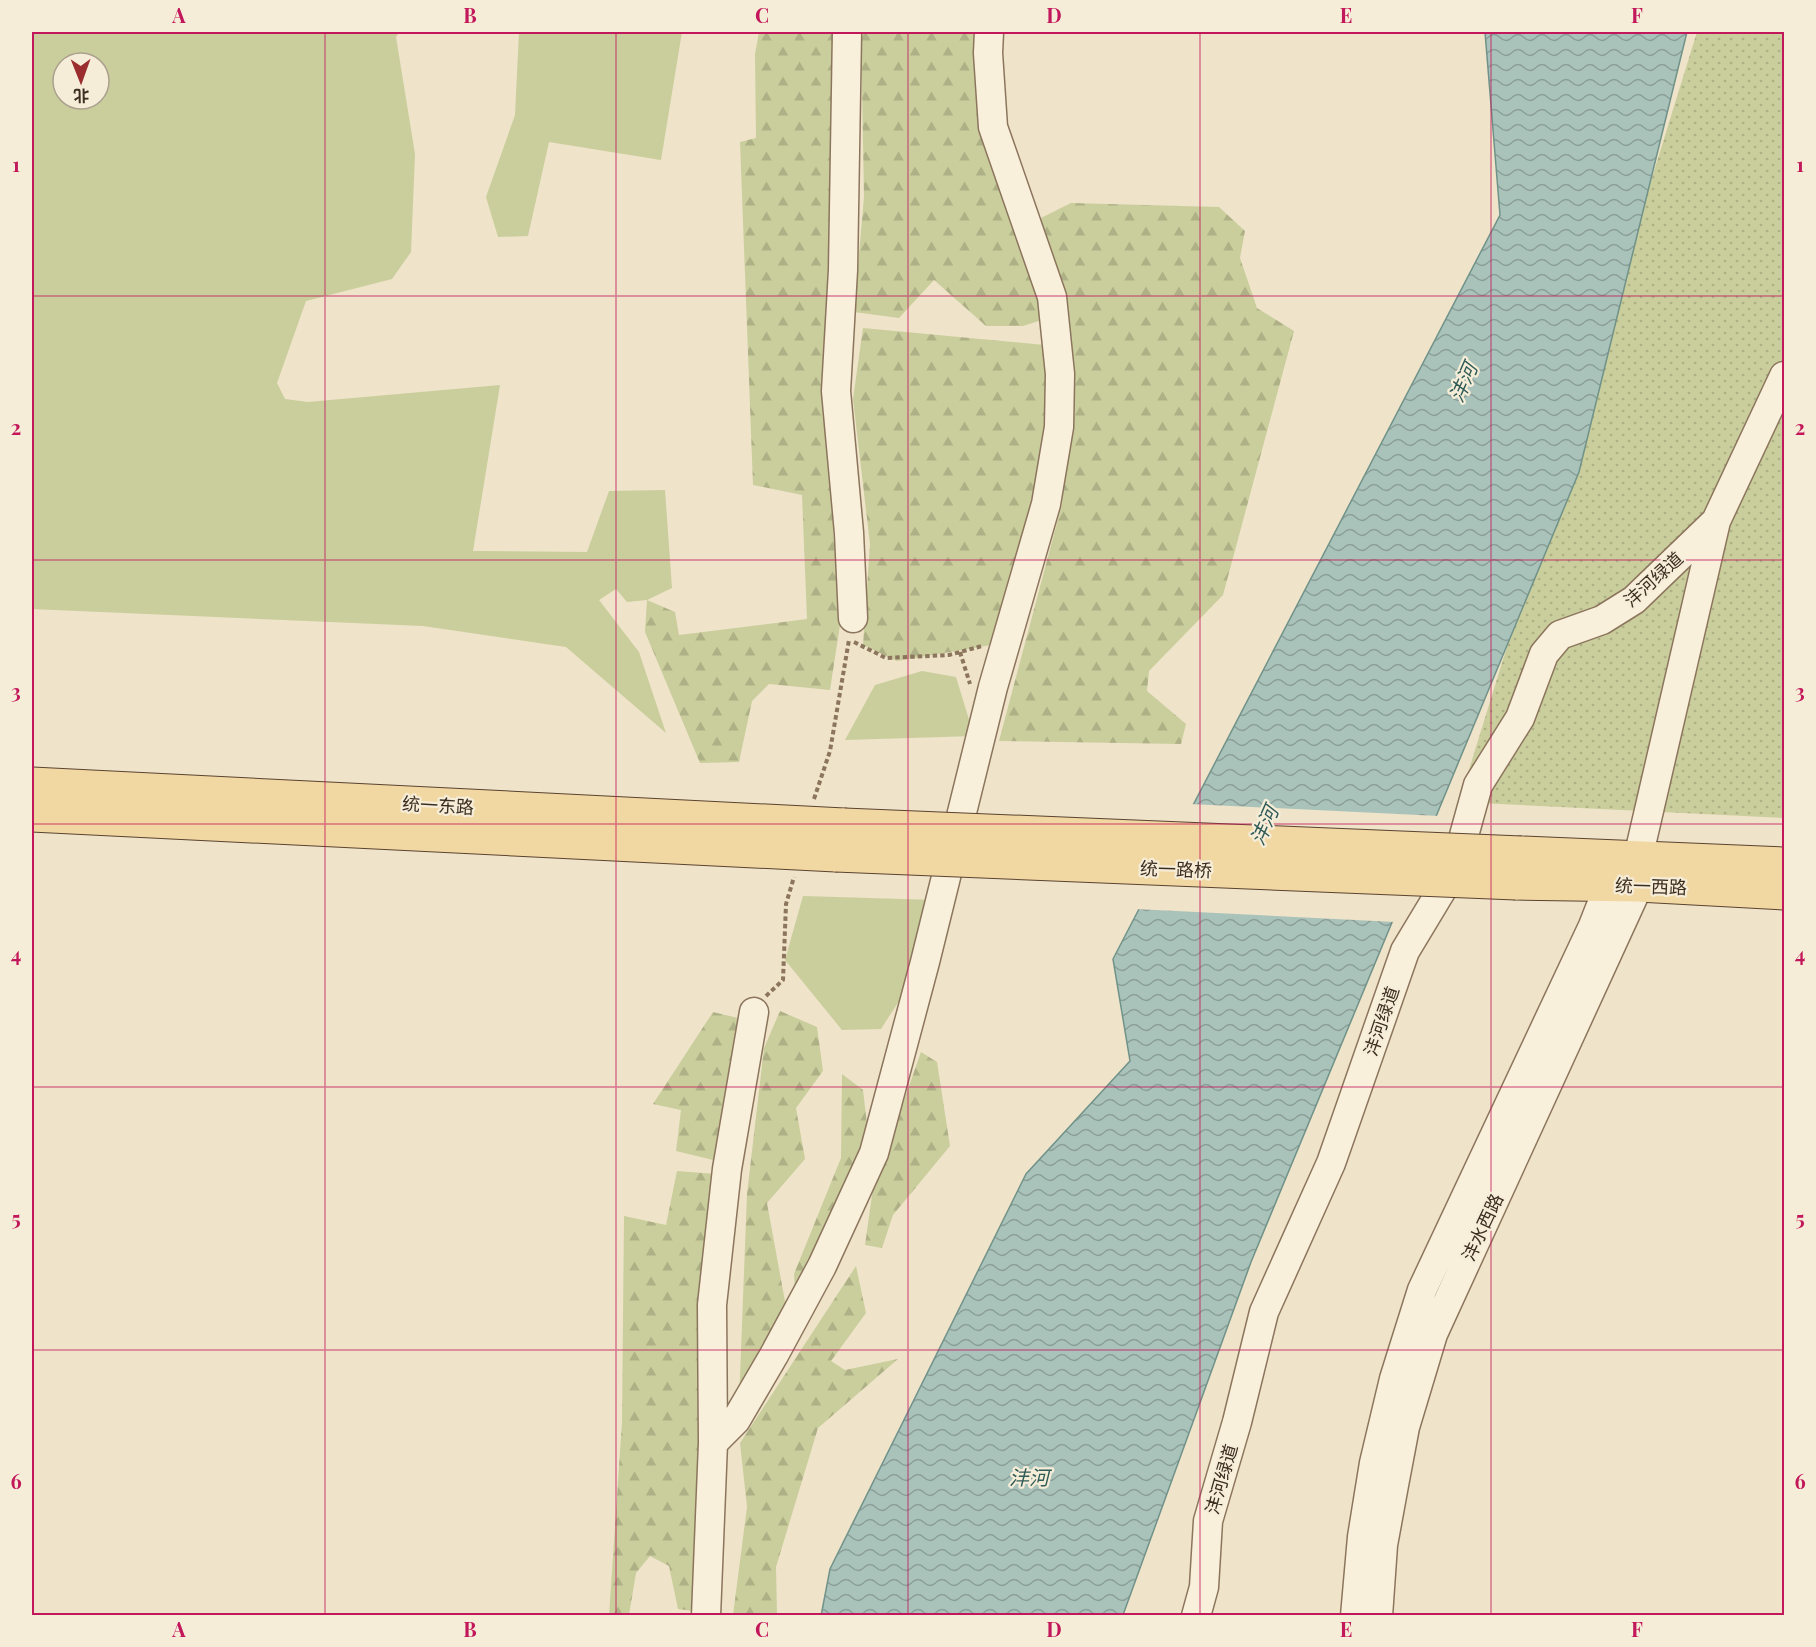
<svg xmlns="http://www.w3.org/2000/svg" width="1816" height="1647" font-family="'Playfair Display','Noto Sans SC',serif">
  <style>
    .green { fill: #c9ce9c; fill-rule: evenodd }
    .forest { fill: url(#forest-firs) }
    .park { fill: url(#park-dots) }
    .water { fill: url(#water-waves); stroke: #709289; stroke-width: 1.5 }
    .pier { fill: #efe3c9 }
    .lines { fill: none; stroke-linecap: round; stroke-linejoin: round }
    .minor-casing { stroke: #8c755d; stroke-width: 31 }
    .major-casing { stroke: #5a4331; stroke-width: 35 }
    .path { stroke: #8c755d; stroke-width: 4; stroke-dasharray: 4.5 3; stroke-linecap: butt }
    .minor { stroke: #f9f0dc; stroke-width: 28 }
    .major { stroke: #f1d7a2; stroke-width: 33 }
    .major-bridge-casing { stroke: #5a4331; stroke-width: 35; stroke-linecap: butt }
    .major-bridge { stroke: #f1d7a2; stroke-width: 33 }
    .grid { fill: none; stroke: #c2185b; stroke-width: 1.5; stroke-opacity: 0.55 }
    .labels { text-anchor: middle; dominant-baseline: central; stroke-width: 4.5; stroke-linejoin: round; paint-order: stroke }
    .street-label { font-size: 18px; fill: #3c2d21; stroke: #f6edd8 }
    .water-label { font-size: 20px; font-style: italic; fill: #305c58; stroke: #f6edd8 }
    .neatline { fill: none; stroke: #c2185b; stroke-width: 2 }
    .grid-label { font-size: 20px; text-anchor: middle; font-weight: bold; fill: #c2185b }
  </style>
  <defs>
    <pattern id="forest-firs" width="22" height="20" patternUnits="userSpaceOnUse" patternTransform="scale(1.5)"><rect width="22" height="20" fill="#c9ce9c"/><path d="M5 1l3.5 6h-7zM16 11l3.5 6h-7z" fill="#aeb186"/></pattern>
    <pattern id="park-dots" width="8" height="8" patternUnits="userSpaceOnUse" patternTransform="scale(1.5)"><rect width="8" height="8" fill="#c9ce9c"/><path d="M2 2h.1M6 6h.1" fill="none" stroke="#aeb186" stroke-width="1.8" stroke-linecap="round"/></pattern>
    <pattern id="water-waves" width="16" height="10" patternUnits="userSpaceOnUse" patternTransform="scale(1.5)"><rect width="16" height="10" fill="#a9c3bb"/><path d="M0 5q4-4 8 0t8 0" fill="none" stroke="#8b9f98"/></pattern>
  </defs>
  <rect width="100%" height="100%" fill="#efe3c9"/>
  <path class="green" d="M32,32H399L396,37L415,154L411,252L392,279L306,301L277,383L285,399L308,402L500,385L473,551L587,552L609,491L665,490L672,588L647,600L627,602L616,589L599,600L639,652L666,733L566,647L423,626L32,609ZM63,63H99V99H63Z
    M519,32H682L661,160L549,142L528,236L498,237L486,197L515,115Z
    M922,671L956,677L974,736L845,740L875,685Z
    M803,896L935,900L922,965L881,1029L842,1030L785,960Z"/>
  <path class="forest" d="M759,32H837L825,413L840,625L830,690L769,684L752,701L739,762L700,763L645,632L647,600L675,612L679,635L807,619L802,495L753,485L740,142L756,138L755,54Z
    M861,32H985L1045,319L1023,326H986L934,280L899,318L854,312L864,197Z
    M1071,203L1219,207L1245,231L1240,258L1257,308L1294,331L1223,595L1149,671L1147,691L1186,724L1181,744L999,741L1062,504L1067,443L1035,221Z
    M863,328L1045,345L1047,463L1003,643L897,661L863,645L870,544L853,399Z
    M780,1011L817,1027L823,1071L796,1108L805,1159L767,1203L788,1318L739,1403L747,1194L764,1048Z
    M713,1012L738,1018L713,1160L676,1151L681,1110L653,1104Z
    M921,1052L937,1062L950,1146L893,1215L882,1248L865,1245L873,1188Z
    M842,1074L863,1090L869,1141L796,1311L794,1274L841,1158Z
    M677,1171L716,1174L701,1612L678,1609L669,1566L650,1556L636,1573L629,1615L609,1616L622,1422L624,1216L666,1225Z
    M856,1266L866,1313L831,1361L845,1370L898,1359L818,1428L776,1567L777,1615H733L747,1507L740,1443Z"/>
  <path class="park" d="M1697,32H1784V818L1459,802Z"/>
  <path class="water" d="M1485,32H1687L1579,472L1251,1262L1123,1615L821,1616L830,1569L1026,1174L1130,1061L1113,959L1500,215Z"/>
  <path class="pier" d="M1190,804L1439,816L1395,922L1135,909Z"/>
  <g class="lines">
    <defs>
      <path id="minor" d="M847,32L843,270L836,391L849,533L853,618
        M1638,858L1716,521L1784,376
        M713,1443L712,1305L727,1169L754,1012
        M706,1616L713,1443L736,1420L774,1355L822,1266L874,1153L925,962L993,687L1046,504L1059,427L1060,374L1052,297L993,127L988,53L989,32
        M1196,1616L1204,1587L1208,1521L1237,1422L1264,1312L1331,1163L1405,951L1455,868L1478,785L1520,718L1544,654L1560,635L1602,620L1634,600L1716,521
        M1355,1616L1362,1537L1374,1463L1394,1379L1422,1290L1593,926L1617,865
        M1378,1616L1383,1545L1394,1485L1405,1427L1433,1334L1647,867"/>
      <path id="major" d="M32,784L844,825
        M32,815L836,855
        M1521,853L1784,864
        M1516,883L1638,885L1784,893"/>
    </defs>
    <use href="#minor" class="minor-casing"/>
    <use href="#major" class="major-casing"/>
    <path class="path" d="M854,642L886,658L949,655L982,646
      M960,652L970,684
      M814,799L830,751L849,640
      M766,996L783,980L786,904L794,877"/>
    <use href="#minor" class="minor"/>
    <use href="#major" class="major"/>
    <defs>
      <path id="major-bridge" d="M844,825L1521,853
        M836,855L1516,883"/>
    </defs>
    <use href="#major-bridge" class="major-bridge-casing"/>
    <use href="#major-bridge" class="major-bridge"/>
  </g>
  <path class="grid" d="M325,32V1616M616,32V1616M908,32V1616M1200,32V1616M1491,32V1616M32,296H1784M32,560H1784M32,824H1784M32,1087H1784M32,1350H1784"/>
  <g class="labels">
    <g class="street-label">
      <text transform="translate(1653 579) rotate(-42)">沣河绿道</text>
      <text transform="translate(438 805) rotate(3)">统一东路</text>
      <text transform="translate(1176 869) rotate(2)">统一路桥</text>
      <text transform="translate(1651 886) rotate(2)">统一西路</text>
      <text transform="translate(1381 1021) rotate(-71)">沣河绿道</text>
      <text transform="translate(1482 1227) rotate(-65)">沣水西路</text>
      <text transform="translate(1221 1479) rotate(-74)">沣河绿道</text>
    </g>
    <g class="water-label">
      <text transform="translate(1462 382) rotate(-66)">沣河</text>
      <text transform="translate(1263 825) rotate(-66)">沣河</text>
      <text x="1029" y="1476">沣河</text>
    </g>
  </g>
  <rect width="1816" height="1647" fill="none" stroke="#f6edd8" stroke-width="66"/>
  <g transform="translate(81 81) rotate(179)"><circle r="28" fill="#f6edd8" stroke="#aca08f" stroke-width="1.5"/>
  <path d="M0-4.5L10 22L0 15L-10 22Z" fill="#9b2d2f"/>
  <text y="-9" font-size="16" font-weight="bold" text-anchor="middle" fill="#3c2d21">北</text>
  </g>
  <rect x="33" y="33" width="1750" height="1581" class="neatline"/>
  <g class="grid-label">
    <text x="179" y="23">A</text>
    <text x="470" y="23">B</text>
    <text x="762" y="23">C</text>
    <text x="1054" y="23">D</text>
    <text x="1346" y="23">E</text>
    <text x="1637" y="23">F</text>
    <text x="16" y="172">1</text>
    <text x="1800" y="172">1</text>
    <text x="16" y="435">2</text>
    <text x="1800" y="435">2</text>
    <text x="16" y="699">3</text>
    <text x="1800" y="699">3</text>
    <text x="16" y="962">4</text>
    <text x="1800" y="962">4</text>
    <text x="16" y="1226">5</text>
    <text x="1800" y="1226">5</text>
    <text x="16" y="1489">6</text>
    <text x="1800" y="1489">6</text>
    <text x="179" y="1637">A</text>
    <text x="470" y="1637">B</text>
    <text x="762" y="1637">C</text>
    <text x="1054" y="1637">D</text>
    <text x="1346" y="1637">E</text>
    <text x="1637" y="1637">F</text>
  </g>
</svg>
